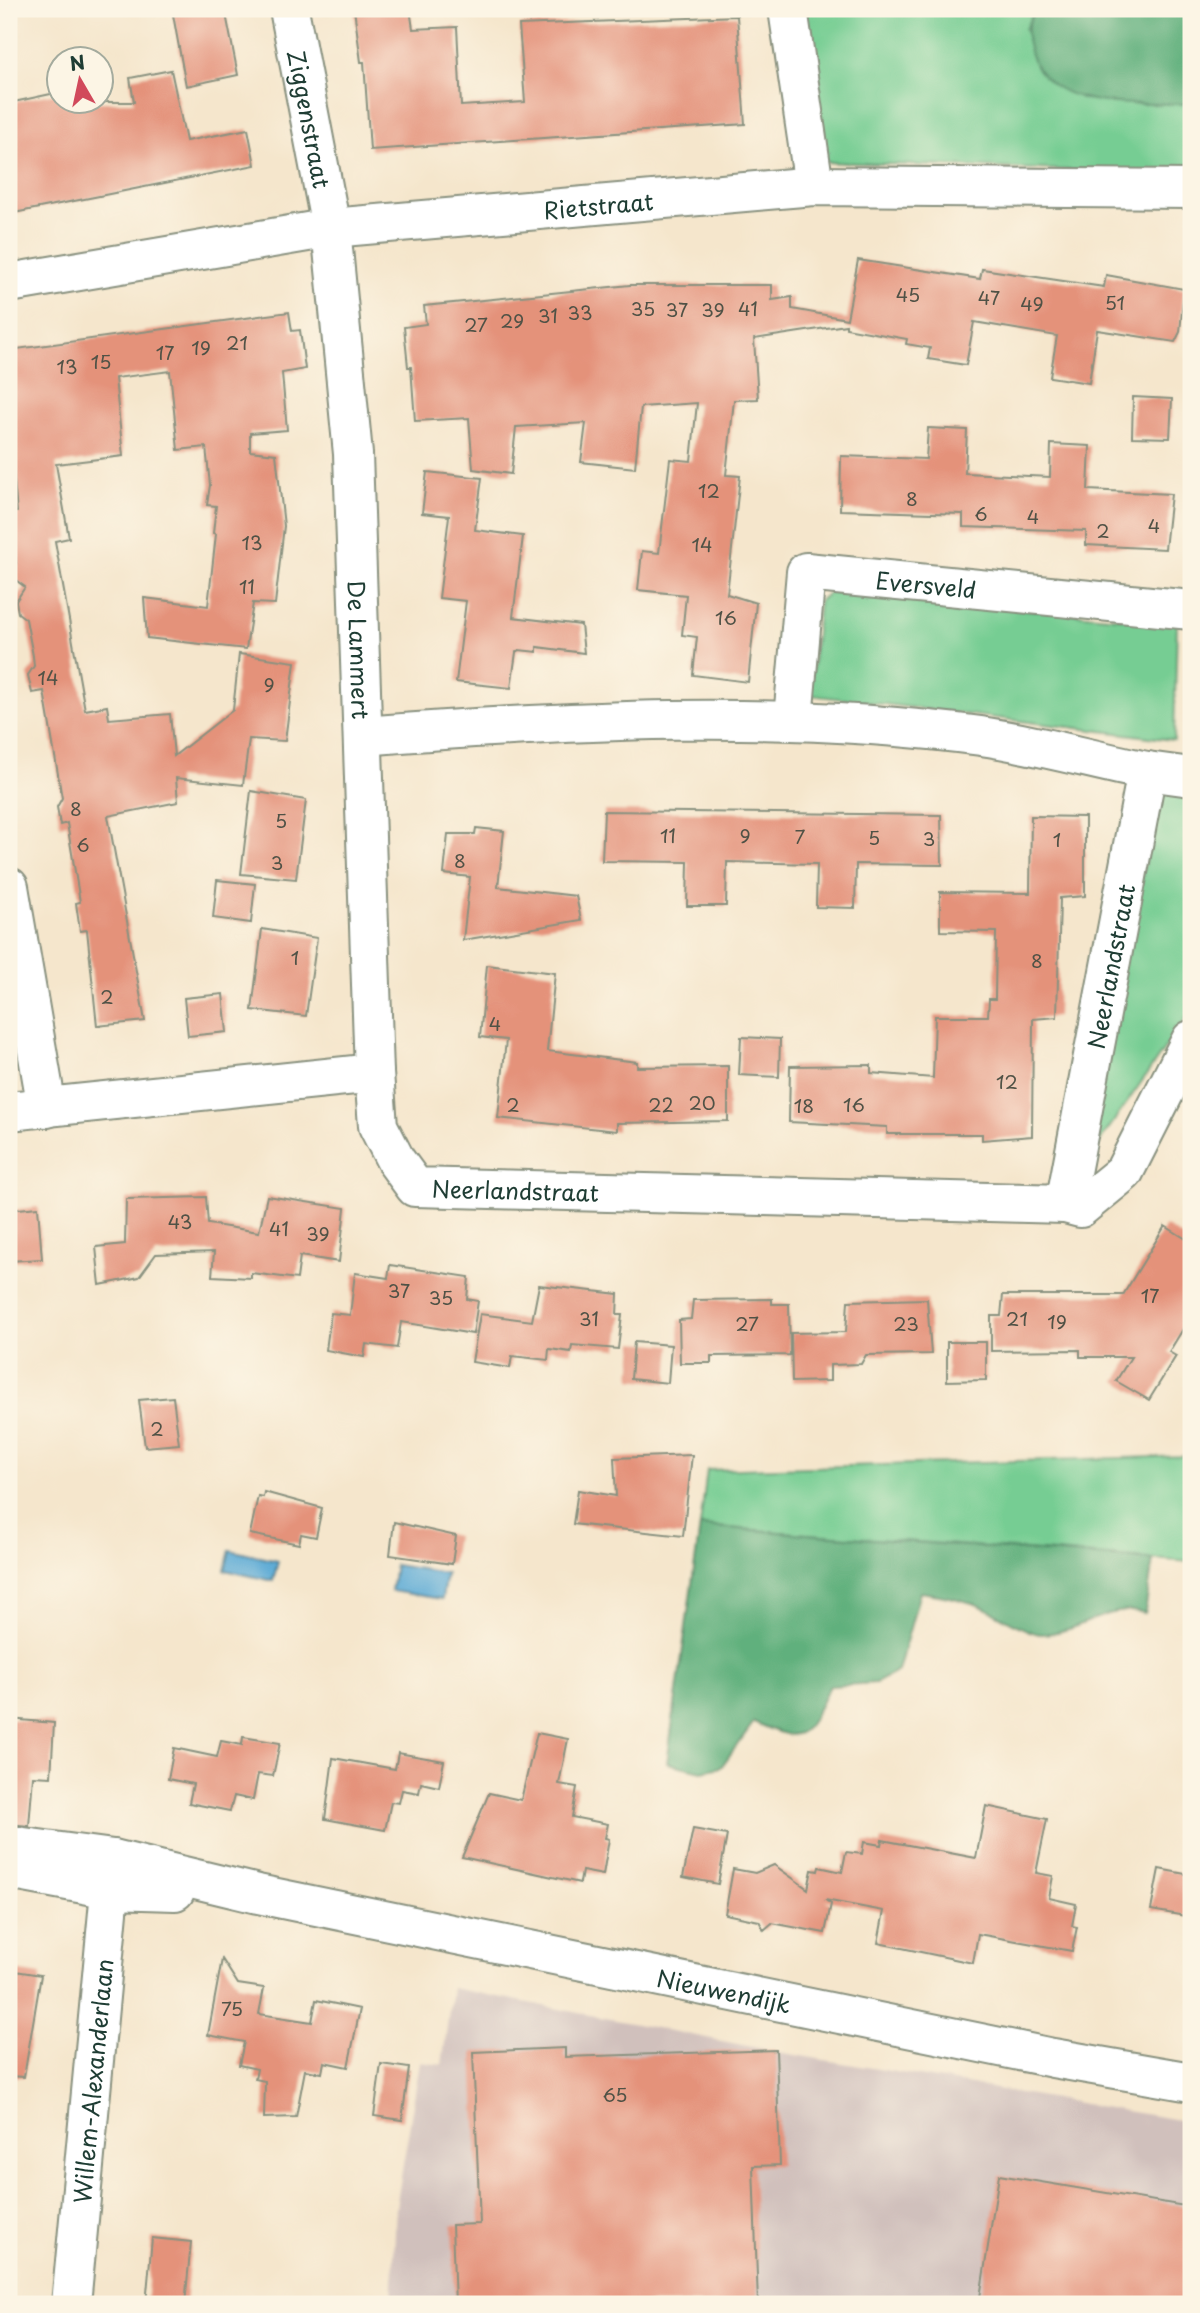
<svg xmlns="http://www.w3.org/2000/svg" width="1200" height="2313" font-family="'Playpen Sans',sans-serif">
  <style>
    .industrial { fill: #d0c0bc }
    .green { fill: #76cd93; stroke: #4a8564; stroke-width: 2 }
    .forest { fill: #60b07d; stroke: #407658; stroke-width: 2 }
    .water { fill: #5dabd6; stroke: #3e7485; stroke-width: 2 }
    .building { fill: #e4927a }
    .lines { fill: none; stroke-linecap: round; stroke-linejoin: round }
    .minor-casing { stroke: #8a9280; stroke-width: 42 }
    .major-casing { stroke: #8a9280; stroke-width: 42 }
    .minor { stroke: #fff; stroke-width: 38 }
    .major { stroke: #fff; stroke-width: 38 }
    .labels { text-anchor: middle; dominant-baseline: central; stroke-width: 5; stroke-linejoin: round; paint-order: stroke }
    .number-label { font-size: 19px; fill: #505246 }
    .street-label { font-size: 23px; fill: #1f3d34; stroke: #fcf5e5 }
  </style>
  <rect width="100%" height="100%" fill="#fcf5e5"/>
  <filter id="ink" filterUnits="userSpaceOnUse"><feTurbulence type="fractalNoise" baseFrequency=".0143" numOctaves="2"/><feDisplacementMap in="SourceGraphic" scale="14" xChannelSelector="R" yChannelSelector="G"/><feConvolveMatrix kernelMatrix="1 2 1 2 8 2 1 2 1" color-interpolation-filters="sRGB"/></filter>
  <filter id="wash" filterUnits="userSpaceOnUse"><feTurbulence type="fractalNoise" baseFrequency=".00686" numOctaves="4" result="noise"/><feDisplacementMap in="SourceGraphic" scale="28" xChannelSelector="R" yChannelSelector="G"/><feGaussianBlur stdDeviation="1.57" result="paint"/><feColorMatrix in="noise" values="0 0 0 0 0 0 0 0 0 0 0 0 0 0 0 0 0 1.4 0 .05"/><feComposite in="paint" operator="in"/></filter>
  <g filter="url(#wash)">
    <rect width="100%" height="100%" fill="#f5e6cc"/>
    <path class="industrial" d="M452,1988L783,2053L1191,2122V2304H392L396,2208L420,2062L442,2065Z"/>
    <path class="green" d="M802,9H1035L1025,29L1081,99L1191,104V174L822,162Z
      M830,592L1177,623L1174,740L810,695L819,601Z
      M1161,784L1183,790L1187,798L1191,835V1011L1082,1167Z
      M1191,1456V1562L700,1526L707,1470Z"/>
    <path class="forest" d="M1035,9H1191V104C1139,102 1052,115 1031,55C1024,35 1026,27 1035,9Z
      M700,1526L1153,1560L1145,1613C1108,1603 1079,1633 1042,1634C1027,1634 998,1613 983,1607C963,1599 941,1595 920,1592L898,1671L876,1683L830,1686C805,1730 809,1749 754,1722L721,1767L702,1771L667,1763Z"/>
    <path class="water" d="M230,1550L278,1561L273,1581L225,1570Z
      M395,1565L446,1573L442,1599L391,1591Z"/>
    <g id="blocks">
      <path class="building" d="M172,9H225L238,75L186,86Z
        M354,9H410L413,29L457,27L461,106L525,102L519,25L737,16L745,124L370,150L364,62H361Z
        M171,70L186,141L248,129L255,165L9,214V103L60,92V102H134L130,78Z
        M858,260L980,279L982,269L1104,287L1106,275L1184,289L1180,332L1175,342L1097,330L1089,383L1050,377L1057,336L974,322L966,365L928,359L930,348L906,344L907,339L846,328V325L754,339L758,399L734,400L726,475L740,476L727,594L756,603L748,682L693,675L697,637L682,635L686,595L638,590L642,551L659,553L670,459L691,461L697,403L641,407L635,468L581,462L586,423L516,427L511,474L473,469L469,418L415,421L411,367H408L404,327L426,324L424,306L630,285H772V300L792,297V309L847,319Z
        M289,312L292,331L300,330L305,369L282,373L287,430L250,433V451L276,454L284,526L275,604L253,603L246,649L147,638L144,598L208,606L216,534L213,533L216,506L207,505L210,485L206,447L178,450L170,371L115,378L123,456L56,464L69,538L55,541L85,710L107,706L109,719L170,714L174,756L233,710L239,654L295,662L285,741L249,739L243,785L176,778L178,802L108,816L145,1021L97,1026L87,930L80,931L76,903L80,902L67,823L60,825L57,807L62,798L44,691L32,693L28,675L34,666L33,656L26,619L18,613L16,601L25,587L9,575L16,563L9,513L17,512L9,428V350Z
        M1133,397L1172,399L1170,438L1132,437Z
        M928,428L967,430L965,473L1050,477L1051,444L1090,446L1088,490L1171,494L1165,549L1086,545V531L963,527V514L840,510L841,456L926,459Z
        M427,472L482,478L475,530L523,536L513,617L581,625L584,653L537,647V652L519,650L516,652L511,688L456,682L466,601L439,598L449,516L422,513Z
        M251,791L306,800L296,879L241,874Z
        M604,811L941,815L942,865L856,864L855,908L816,907L817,864L727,862L726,906H687L688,862L602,861Z
        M1031,816L1085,817V896L1060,898L1057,1017L1033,1019L1032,1136L982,1140V1134H887V1127L789,1122L790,1066L871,1065V1073L933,1078L935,1016H988L989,999H995L996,932L940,931V892L1030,893Z
        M476,828L504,831L498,887L576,896L581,920L463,940L470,877L444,874L448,834H475Z
        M217,880L255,884L251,923L213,918Z
        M262,929L317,938L306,1016L252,1010Z
        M487,965L555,973L547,1051L637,1062V1067L728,1066V1121L617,1123V1131L498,1118L506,1040L480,1037Z
        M223,994L227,1032L188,1036L184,998Z
        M741,1037L780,1039L779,1077L739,1075Z
        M267,1196L345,1208L339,1262L300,1256L297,1279L251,1273V1278L212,1276L214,1252L156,1254L139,1277L100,1285L96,1247L125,1244L126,1199L206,1197L208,1224L259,1232Z
        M38,1207L42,1259L9,1261V1210Z
        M1165,1226L1191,1242V1316L1169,1352L1176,1356L1149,1400L1116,1381L1131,1357H1080V1350L991,1351V1316H1001L1003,1295H1123Z
        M390,1265L469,1277L467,1299L478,1301L473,1334L401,1322L397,1348L366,1344L364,1357L326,1350L331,1313L350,1315L355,1273L388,1278Z
        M539,1285L618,1294L617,1315H622L618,1349L572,1345L571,1352L549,1349L548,1360L512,1356L510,1368L472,1362L480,1314L532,1321Z
        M772,1299V1304H789L790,1355L711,1356V1363H680L679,1320L691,1319L693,1300Z
        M927,1299L931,1354L866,1355L861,1364L830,1365V1381L792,1382L791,1333L846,1332L848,1301Z
        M634,1342L671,1345L668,1383L631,1379Z
        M947,1342H986V1380L947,1381Z
        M173,1397L179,1444L145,1447L139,1400Z
        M692,1455L683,1536L573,1524L578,1490L616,1496L614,1458Z
        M264,1492L322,1508L316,1537L301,1534L299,1544L250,1534L258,1496L263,1497Z
        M394,1522L456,1536L452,1564L390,1555Z
        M9,1719L54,1723L51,1777L33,1776L29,1826L9,1824Z
        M537,1733L568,1739L559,1784L577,1787L572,1817L608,1824L605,1838L609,1839L603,1875L582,1871L580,1883L462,1857L489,1793L521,1800Z
        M243,1737L280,1743L273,1776L258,1774L253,1800L234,1796L230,1811L189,1803L193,1784L168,1779L174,1748L217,1757L221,1741L242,1745Z
        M398,1753L444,1761L439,1787L421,1783L419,1793L402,1790L399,1803L391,1802L385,1830L325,1819L333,1758L395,1769Z
        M986,1806L1047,1819L1036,1873L1053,1876L1049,1898L1076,1904L1072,1926L1077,1927L1072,1951L978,1934L973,1963L878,1943L884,1911L825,1900L831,1904L825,1933L772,1923L764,1930L759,1921L725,1914L733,1869L755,1873L774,1865L808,1889L812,1870L818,1871L819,1867L842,1872L846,1852L862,1854L864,1842L881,1845L882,1840L976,1858Z
        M693,1829L727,1835L718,1884L683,1877Z
        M1159,1869L1191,1875V1917L1151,1910Z
        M222,1959L238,1984L264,1988L259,2014L312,2022L316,2000L360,2009L348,2067L324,2062L322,2073L305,2070L296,2117L264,2118L265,2081L255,2079L257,2069L239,2065L244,2042L208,2035Z
        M9,1970L41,1975L24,2077L9,2076Z
        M565,2048V2057L776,2050L780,2165L753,2166L758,2304H455L452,2225L480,2224L473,2052Z
        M381,2064L409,2068L402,2120L374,2116Z
        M999,2175L1191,2207V2304H979Z
        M152,2238L191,2242L185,2304H146Z"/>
    </g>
  </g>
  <g filter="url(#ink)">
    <use href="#blocks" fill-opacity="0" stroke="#8a9280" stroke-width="2"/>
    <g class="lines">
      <defs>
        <g id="minor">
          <path id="s1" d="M289,9L331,228L353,454L374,1073"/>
          <path d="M788,9L814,186"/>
          <path id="s2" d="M9,283L331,228L814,186L1191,189"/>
          <path id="s3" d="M793,719L806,572L1191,610"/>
          <path d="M363,736C570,720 775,709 981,736C1037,744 1092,760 1147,771"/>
          <path d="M9,887L47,1108"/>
          <path id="s4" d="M9,1111L374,1073L378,1126L396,1161L415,1187L1065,1204L1080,1208L1124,1172L1191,1040"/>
          <path id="s5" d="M1065,1204L1147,771L1191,777"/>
          <path id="s6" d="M71,2304L113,1859"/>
        </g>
        <g id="major">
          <path id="s7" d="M9,1845L113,1859L258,1894L1053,2058L1191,2082"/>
          <path d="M9,1870L111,1889L175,1891"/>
        </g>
      </defs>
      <use href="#minor" class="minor-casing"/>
      <use href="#major" class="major-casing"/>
      <use href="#minor" class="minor"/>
      <use href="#major" class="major"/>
    </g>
  </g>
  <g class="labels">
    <g class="number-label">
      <text x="908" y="294">45</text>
      <text x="989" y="297">47</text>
      <text x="1115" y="302">51</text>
      <text x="1032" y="303">49</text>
      <text x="643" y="308">35</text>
      <text x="748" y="308">41</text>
      <text x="677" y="309">37</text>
      <text x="713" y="309">39</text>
      <text x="580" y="312">33</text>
      <text x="548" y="315">31</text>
      <text x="512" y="320">29</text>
      <text x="476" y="324">27</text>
      <text x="237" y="342">21</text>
      <text x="201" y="347">19</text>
      <text x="165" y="352">17</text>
      <text x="101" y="361">15</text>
      <text x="67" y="366">13</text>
      <text x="709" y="490">12</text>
      <text x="912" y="498">8</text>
      <text x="981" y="513">6</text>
      <text x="1033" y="516">4</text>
      <text x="1154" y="525">4</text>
      <text x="1103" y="530">2</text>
      <text x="252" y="542">13</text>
      <text x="702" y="544">14</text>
      <text x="247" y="586">11</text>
      <text x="726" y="617">16</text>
      <text x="48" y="677">14</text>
      <text x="269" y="684">9</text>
      <text x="76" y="808">8</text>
      <text x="281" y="820">5</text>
      <text x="668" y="835">11</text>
      <text x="745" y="835">9</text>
      <text x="800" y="836">7</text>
      <text x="874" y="837">5</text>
      <text x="929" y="838">3</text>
      <text x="1057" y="839">1</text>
      <text x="83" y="844">6</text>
      <text x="460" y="860">8</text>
      <text x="277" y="862">3</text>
      <text x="295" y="957">1</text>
      <text x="1037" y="960">8</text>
      <text x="107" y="996">2</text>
      <text x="495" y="1023">4</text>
      <text x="1007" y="1081">12</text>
      <text x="702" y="1102">20</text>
      <text x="513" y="1104">2</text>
      <text x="661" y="1104">22</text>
      <text x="854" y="1104">16</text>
      <text x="804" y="1105">18</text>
      <text x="180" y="1221">43</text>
      <text x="279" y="1228">41</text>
      <text x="318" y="1233">39</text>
      <text x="399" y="1290">37</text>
      <text x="1150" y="1295">17</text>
      <text x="441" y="1297">35</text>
      <text x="589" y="1318">31</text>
      <text x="1017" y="1318">21</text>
      <text x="1057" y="1321">19</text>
      <text x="747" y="1323">27</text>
      <text x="906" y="1323">23</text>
      <text x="157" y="1428">2</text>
      <text x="232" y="2008">75</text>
      <text x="615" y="2094">65</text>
    </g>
    <g class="street-label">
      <text stroke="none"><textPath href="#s1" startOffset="112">Ziggenstraat</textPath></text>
      <text stroke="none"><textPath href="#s2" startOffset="595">Rietstraat</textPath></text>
      <text stroke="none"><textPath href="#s3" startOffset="268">Eversveld</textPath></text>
      <text stroke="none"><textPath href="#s1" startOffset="646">De Lammert</textPath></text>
      <text stroke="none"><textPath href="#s5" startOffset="242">Neerlandstraat</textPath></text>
      <text stroke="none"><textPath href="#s4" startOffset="592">Neerlandstraat</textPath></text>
      <text stroke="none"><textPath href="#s7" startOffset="730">Nieuwendijk</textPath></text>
      <text stroke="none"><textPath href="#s6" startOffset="224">Willem-Alexanderlaan</textPath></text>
    </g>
  </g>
  <rect width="1200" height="2313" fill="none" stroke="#fcf5e5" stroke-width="35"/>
  <g transform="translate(80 80) rotate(351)"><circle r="33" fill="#fcf5e5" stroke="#a4ab9e" stroke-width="2"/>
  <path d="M0-5L12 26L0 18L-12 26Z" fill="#d1495b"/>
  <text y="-10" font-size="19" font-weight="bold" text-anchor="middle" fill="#1f3d34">N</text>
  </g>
</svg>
